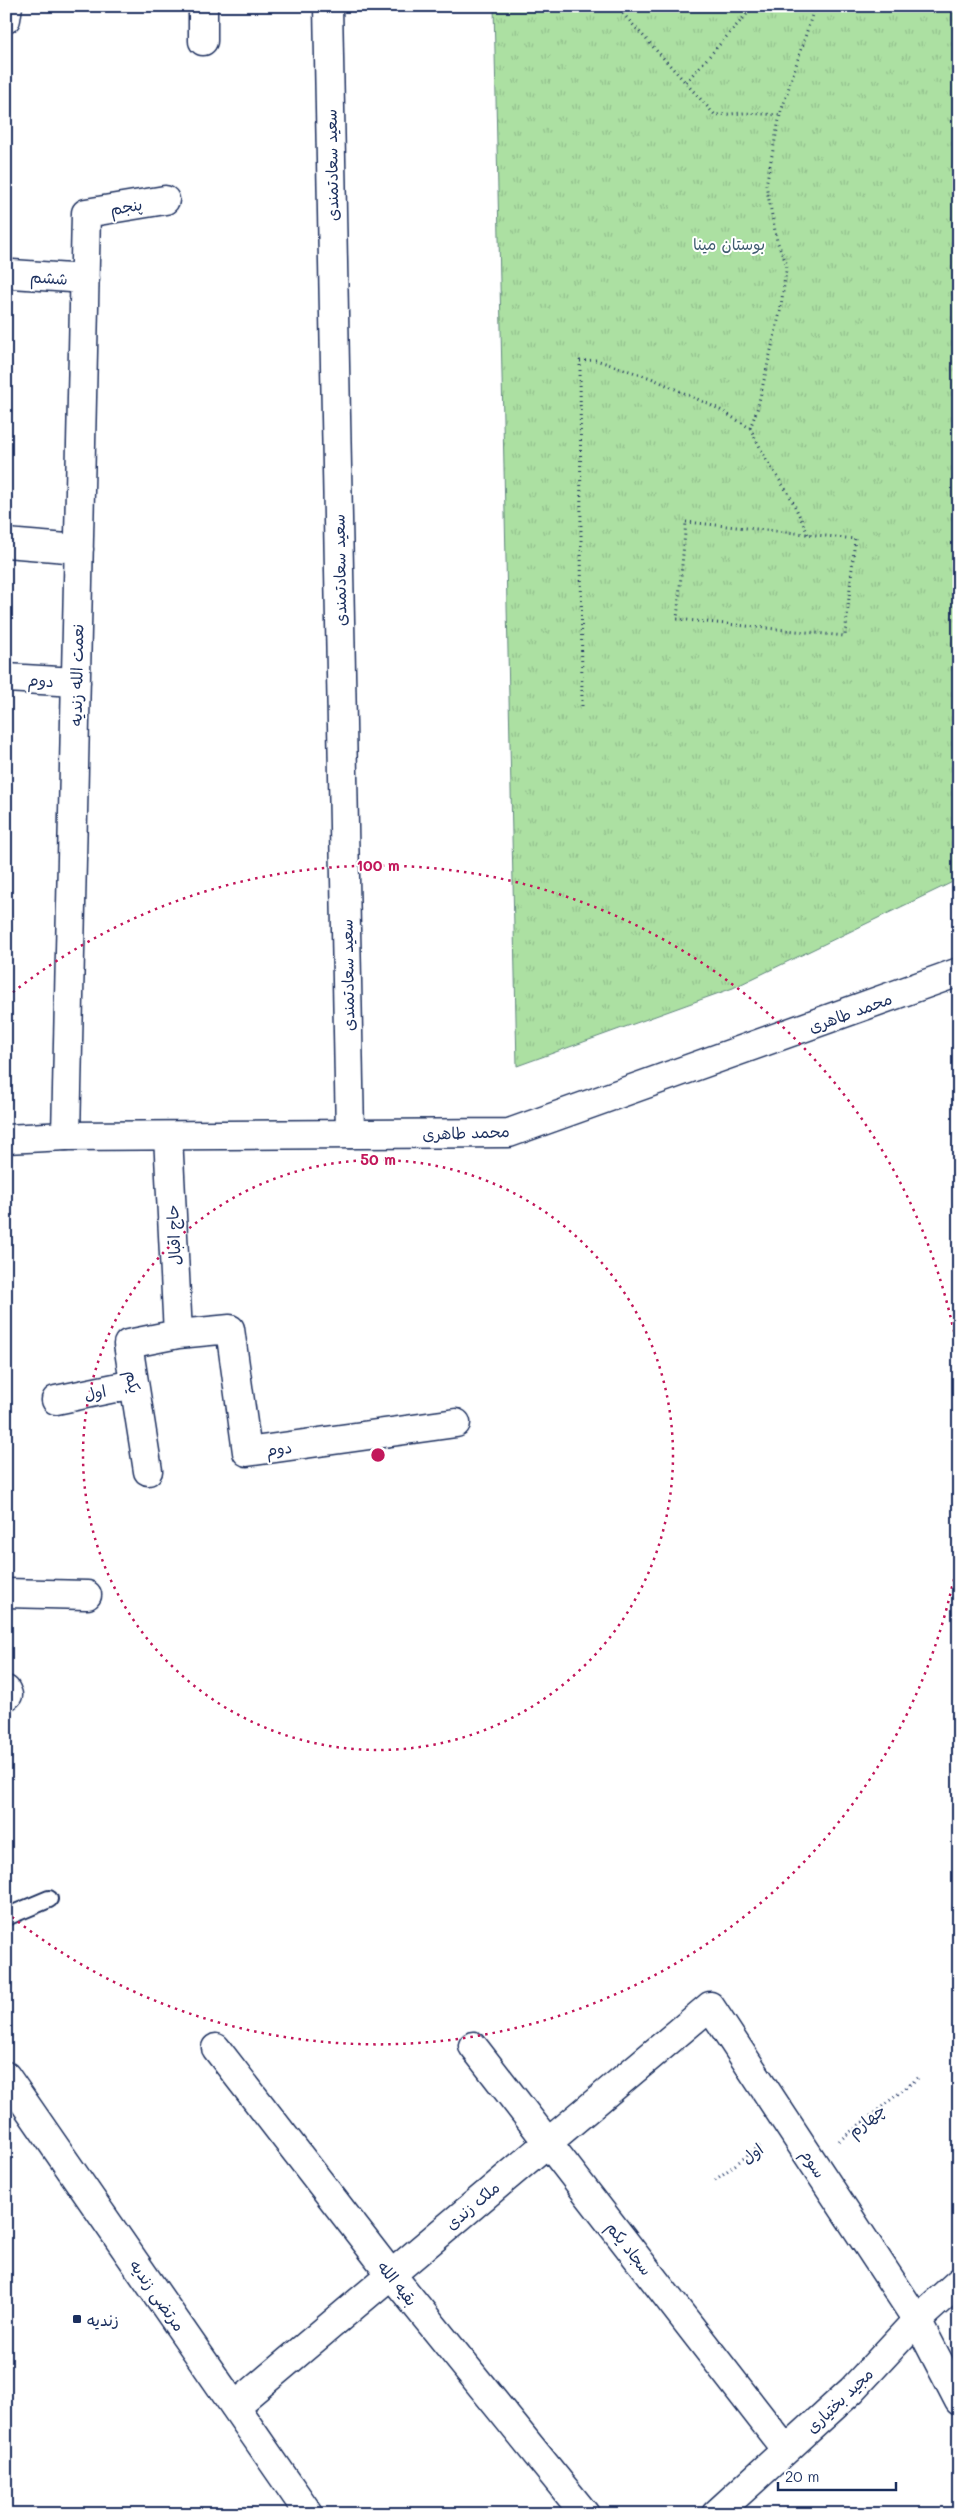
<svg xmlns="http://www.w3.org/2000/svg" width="965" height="2520" font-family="Mali,'Playpen Sans Arabic',sans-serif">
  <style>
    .park { fill: url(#park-tufts); stroke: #648880 }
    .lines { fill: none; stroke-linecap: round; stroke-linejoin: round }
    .lane-casing { stroke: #1b2f5e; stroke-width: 20 }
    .street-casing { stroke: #1b2f5e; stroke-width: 31 }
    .secondary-casing { stroke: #1b2f5e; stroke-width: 31 }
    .path { stroke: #1b2f5e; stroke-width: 3; stroke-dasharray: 1 4; stroke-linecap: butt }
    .lane { stroke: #fff; stroke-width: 16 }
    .street { stroke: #fff; stroke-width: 28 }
    .secondary { stroke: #fff; stroke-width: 28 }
    .ring { fill: none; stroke: #c2185b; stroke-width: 2.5; stroke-dasharray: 2.5 5 }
    .poi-dot { fill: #1b2f5e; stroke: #fff; stroke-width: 2 }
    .labels { text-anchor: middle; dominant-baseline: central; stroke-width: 4; stroke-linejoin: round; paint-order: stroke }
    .street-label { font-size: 16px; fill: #1b2f5e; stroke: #fff }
    .park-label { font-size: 16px; fill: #3f5b6f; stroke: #fff }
    .poi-label { font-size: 16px; fill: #1b2f5e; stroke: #fff; text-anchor: start }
    .centre { fill: #c2185b; stroke: #fff; stroke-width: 2.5 }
    .ring-label { font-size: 15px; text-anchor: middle; font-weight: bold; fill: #c2185b; stroke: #fff; stroke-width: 4; stroke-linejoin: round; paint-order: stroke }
  </style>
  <defs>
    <pattern id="park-tufts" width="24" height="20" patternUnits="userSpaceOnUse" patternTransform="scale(1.25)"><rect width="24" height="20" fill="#ace0a2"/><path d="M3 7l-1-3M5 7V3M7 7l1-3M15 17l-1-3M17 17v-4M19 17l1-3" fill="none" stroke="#93c08e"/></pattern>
  </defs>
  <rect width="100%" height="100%" fill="#fff"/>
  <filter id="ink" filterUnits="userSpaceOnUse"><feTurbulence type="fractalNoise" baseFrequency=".02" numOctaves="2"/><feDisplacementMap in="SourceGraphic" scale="10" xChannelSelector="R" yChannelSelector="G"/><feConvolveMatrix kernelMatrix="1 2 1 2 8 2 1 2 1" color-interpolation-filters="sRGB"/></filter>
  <g filter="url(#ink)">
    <path class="park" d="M494,6H959V879L733,988L517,1066Z"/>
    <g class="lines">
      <defs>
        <path id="lane" d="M6,1917L49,1899"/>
        <path id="street" d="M203,6V41
          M328,6L350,1134
          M6,19L8,6
          M12,274L85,279
          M6,543L79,549
          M6,678L76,682
          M66,1136L86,213L165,200
          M168,1136L178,1334
          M56,1400L134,1384
          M148,1471L128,1344L178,1334L230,1329L247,1452L456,1423
          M6,1593L87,1595
          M6,1690L8,1695
          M473,2046L786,2450
          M216,2048L390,2273L585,2514
          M235,2406L710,2006L917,2320L959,2401
          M716,2514L852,2390L917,2320L959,2282"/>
        <path id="secondary" d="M6,1139L66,1136L509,1133L959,972
          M6,2076L309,2514"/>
      </defs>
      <use href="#lane" class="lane-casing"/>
      <use href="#street" class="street-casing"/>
      <use href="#secondary" class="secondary-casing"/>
      <path class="path" d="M616,6L715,115L744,113L780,115
        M686,82L754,6
        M750,428L757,410L780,312L787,265L777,241L766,185L780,115L815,6
        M686,522L855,539L845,636L677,619Z
        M582,706L580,361L596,360L651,378L717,408L750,428L767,461L790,496L808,534
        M839,2141L918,2078
        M715,2180L760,2146"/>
      <use href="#lane" class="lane"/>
      <use href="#street" class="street"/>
      <use href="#secondary" class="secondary"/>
    </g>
  </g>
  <g class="ring">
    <circle cx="378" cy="1455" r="295"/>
    <path d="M958 1557A589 589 0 0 1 7 1913M7 997A589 589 0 0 1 958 1353"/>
  </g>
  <rect class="poi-dot" x="72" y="2314" width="10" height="10" rx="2.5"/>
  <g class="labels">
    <g class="street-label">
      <text transform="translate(331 165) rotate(-91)">سعید سعادتمندی</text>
      <text transform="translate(126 206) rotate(-10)">پنجم</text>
      <text transform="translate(49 277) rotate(4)">ششم</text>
      <text transform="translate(339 570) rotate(-91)">سعید سعادتمندی</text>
      <text transform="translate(76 675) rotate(-89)">نعمت الله زندیه</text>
      <text transform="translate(41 680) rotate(4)">دوم</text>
      <text transform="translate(347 975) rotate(-91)">سعید سعادتمندی</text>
      <text transform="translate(850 1012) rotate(-20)">محمد طاهری</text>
      <text transform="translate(466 1132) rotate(-2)">محمد طاهری</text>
      <text transform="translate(173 1235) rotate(-93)">حاج اقبال</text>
      <text transform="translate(134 1382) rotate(81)">یکم</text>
      <text transform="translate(95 1392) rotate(-12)">اول</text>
      <text transform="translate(279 1448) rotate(-8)">دوم</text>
      <text transform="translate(866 2120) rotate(-39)">چهارم</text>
      <text transform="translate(752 2153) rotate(-37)">اول</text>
      <text transform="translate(814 2163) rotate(57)">سوم</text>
      <text transform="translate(472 2205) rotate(-40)">ملک زندی</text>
      <text transform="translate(630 2248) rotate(52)">سجاد یکم</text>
      <text transform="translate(398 2283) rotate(51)">بقیه الله</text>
      <text transform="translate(158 2295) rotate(55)">مرتضی زندیه</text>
      <text transform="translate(839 2400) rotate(-44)">مجید بختیاری</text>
    </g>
    <g class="park-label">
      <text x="729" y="243">بوستان مینا</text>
    </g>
    <g class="poi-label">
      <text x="87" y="2319">زندیه</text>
    </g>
  </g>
  <circle cx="378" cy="1455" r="8" class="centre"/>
  <g class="ring-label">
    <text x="378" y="871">100 m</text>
    <text x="378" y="1165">50 m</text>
  </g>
  <rect width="965" height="2520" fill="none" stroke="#fff" stroke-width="25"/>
  <rect x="12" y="12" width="940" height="2495" fill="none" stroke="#1b2f5e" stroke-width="2" filter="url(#ink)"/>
  <path d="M778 2482v8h118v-8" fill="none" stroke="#1b2f5e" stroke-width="2.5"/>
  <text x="785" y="2482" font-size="15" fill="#1b2f5e" stroke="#ffffff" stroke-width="4" paint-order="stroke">20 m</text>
</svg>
